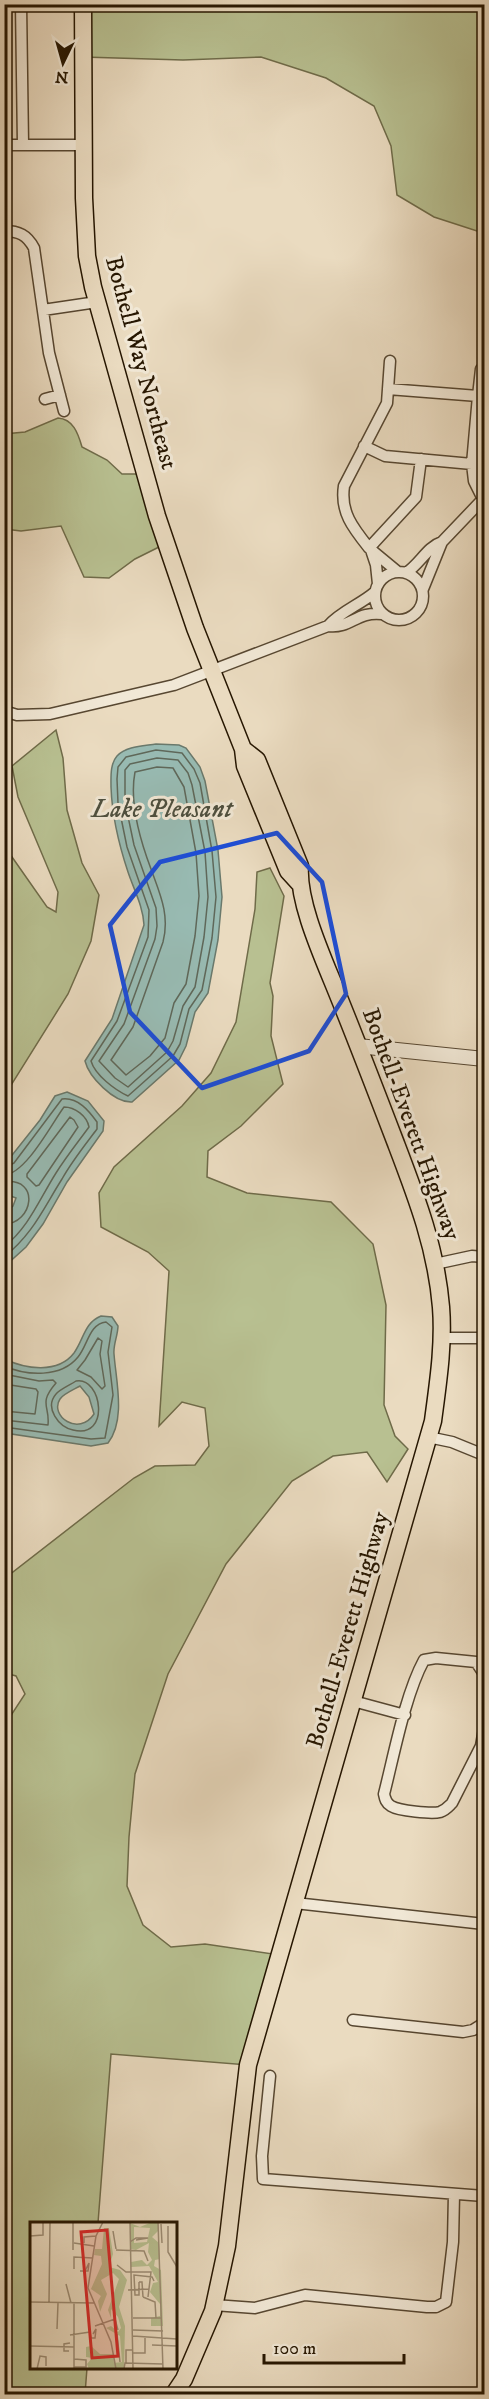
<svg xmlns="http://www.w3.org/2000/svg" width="489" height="2399" font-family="'IM FELL DW Pica',serif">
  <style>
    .green { fill: #b8c091; stroke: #6f6b49; stroke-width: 1.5 }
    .water { fill: #98bbb3; stroke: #6a796c; stroke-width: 1.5; fill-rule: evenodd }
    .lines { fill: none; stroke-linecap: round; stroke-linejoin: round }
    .shore { stroke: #5f685a; stroke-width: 1.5 }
    .minor-casing { stroke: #574731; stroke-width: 13 }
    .tertiary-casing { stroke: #574731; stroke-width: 16 }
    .primary-casing { stroke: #261601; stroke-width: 19 }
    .minor { stroke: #f1e8d6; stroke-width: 10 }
    .tertiary { stroke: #f1e8d6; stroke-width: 14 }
    .primary { stroke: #eadbc0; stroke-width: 16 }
    .marked { fill: none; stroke: #1d4ed8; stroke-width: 4.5; stroke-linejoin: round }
    .labels { text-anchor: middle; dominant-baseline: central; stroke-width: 6; stroke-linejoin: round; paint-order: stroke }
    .street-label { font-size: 24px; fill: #261601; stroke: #f1e8d6 }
    .water-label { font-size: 26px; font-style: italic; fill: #4e503f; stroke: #f1e8d6 }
    .inset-road { fill: none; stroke: #9c8c74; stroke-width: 1.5 }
    .view { fill: #d62828; fill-opacity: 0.15; stroke: #d62828; stroke-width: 3 }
    .inset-edge { fill: none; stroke: #261601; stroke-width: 3 }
  </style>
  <rect width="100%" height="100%" fill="#eadbc0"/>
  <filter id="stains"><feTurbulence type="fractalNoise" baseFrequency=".00333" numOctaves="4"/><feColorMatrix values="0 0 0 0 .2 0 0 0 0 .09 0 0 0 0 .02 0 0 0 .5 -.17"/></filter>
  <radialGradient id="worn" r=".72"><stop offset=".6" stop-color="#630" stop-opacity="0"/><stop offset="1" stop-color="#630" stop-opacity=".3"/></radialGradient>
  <path class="green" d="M84,5H484V230L477,231L434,217L397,195L391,146L374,106L326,78L261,57L183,60L83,57Z
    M58,418C73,419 78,433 82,447L107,460L122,474H145L167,543L135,559L109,578L84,577L61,526L21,531L5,529L4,434L25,432Z
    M56,730L63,758L67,810L82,863L99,895L91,941L68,994L5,1095V847L47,907L56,912L58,892L18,797L12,766Z
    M270,868L284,896L270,983L273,996L271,1036L283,1084L241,1126L208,1151L207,1177L247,1193L331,1202L373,1244L386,1305L384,1405L395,1436L408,1449L387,1482L367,1452L333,1456L292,1481L226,1564L168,1674L135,1774L129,1837L127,1886L143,1925L171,1947L205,1944L280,1955L248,2065L111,2054L98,2223L32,2224V2368H87L85,2394H5L4,1720L10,1717L25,1694L16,1676L5,1673V1576L9,1575L134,1478L155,1466L195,1465L209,1446L205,1408L182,1402L159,1426L169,1271L148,1252L101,1227L99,1193L114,1167L182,1106L211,1073L236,1022L255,909L257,872Z"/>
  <path class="water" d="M156,744L179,745L186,748L200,767L205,781L218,850L222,897L218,940L208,993L195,1012L186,1046L179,1060L132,1102C114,1103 89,1077 85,1061L112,1019L144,925C143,906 134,890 128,872C119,845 112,816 111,787C111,777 110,764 117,756C126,746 144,746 156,744Z
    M67,1092L88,1101L104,1121L103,1131L67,1182L43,1224L26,1247L5,1266V1209L7,1211L13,1206L16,1198L8,1195L5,1202V1164L40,1120L55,1096Z
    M101,1316L112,1317L118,1326C118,1335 113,1345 114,1354C116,1381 126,1420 108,1443L91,1446L5,1433V1359C25,1369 58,1374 74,1353C84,1339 84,1323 101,1316ZM80,1386L89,1397L94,1414C79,1437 49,1416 60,1399C63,1394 75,1389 80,1386Z"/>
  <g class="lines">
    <path class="shore" d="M156,750L182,753L194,769L200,783L212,851L216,897L212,938L202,990L189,1009L180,1044L173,1056L128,1096C115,1090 95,1075 91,1061L117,1021L148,937L149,910L127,847L118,803L117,779L118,767L126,757Z
      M157,758L178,760L188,773L192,785L205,852L208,897L204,937L195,987L183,1006L173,1041L167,1052L128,1087L115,1078L99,1061L124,1024L155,939L157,926L156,908L134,845L125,802V770L130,764Z
      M157,767L173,768L184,787L196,853L199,896L195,936L186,984L174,1003L165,1038L150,1056L126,1075L111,1060L133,1027L163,942C170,915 160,894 151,869C140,840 129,803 135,772Z
      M70,1117L74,1120L78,1127L39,1185L36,1186L27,1177V1174Z
      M4,1168L14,1163L62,1099C78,1097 89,1111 97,1122V1129C85,1145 72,1161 62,1179C43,1209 33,1234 4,1257
      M4,1175C26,1174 52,1123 64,1107C75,1107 87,1116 89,1127C78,1142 66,1157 56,1173C39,1200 29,1227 4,1247
      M4,1182C41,1177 33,1224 4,1224
      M98,1338L102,1341L100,1354L105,1386L102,1389L91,1377L77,1370L85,1360Z
      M4,1366C27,1376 61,1378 78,1357C88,1345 89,1324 106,1322L112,1327L108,1352L113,1395L105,1438L91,1439L4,1427
      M4,1374L39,1381L53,1380L56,1383C38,1404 50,1405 48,1425L4,1420
      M76,1381C102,1376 111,1440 73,1430C59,1427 44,1408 56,1394C60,1389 70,1385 76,1381Z
      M4,1384L36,1389L38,1392L35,1414L4,1411"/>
    <defs>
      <path id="minor" d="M21,4L23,145
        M4,145H84
        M4,231C19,231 27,235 34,248L49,353L64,411
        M43,310L97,302
        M388,389L390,361
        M478,396L481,369
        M45,399L60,395
        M364,446L385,456L472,464
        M421,459L416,497L369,548C353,528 340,512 344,486L387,403L388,389L478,396L472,464L474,481L483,499
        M369,548L398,572
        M371,550L376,565L378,584
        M375 596a24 24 0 1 1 48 0a24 24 0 1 1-48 0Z
        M406,573C420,564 427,547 442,542L483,499
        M423,589L442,542
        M328,626C341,611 360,605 375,592
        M4,711L17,715L50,714L174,685L328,626C351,629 356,611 382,614
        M435,1264L472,1256L484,1257
        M441,1338H484
        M428,1437L452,1442L484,1455
        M484,1674L476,1662L436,1658L424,1660C405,1695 394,1755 384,1794C385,1799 386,1803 391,1806C399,1811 432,1814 440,1812C446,1810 448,1807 452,1803L481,1746L484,1729
        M353,1701L405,1715
        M295,1903L484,1924
        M353,2020L463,2032L473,2030L484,2023
        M270,2076L262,2156L263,2179L484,2196
        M214,2305L255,2308L305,2295L427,2307H436L446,2302L453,2242L454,2194"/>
      <path id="tertiary" d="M358,1046L484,1059"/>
      <path id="primary" d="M83,4L84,198L87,256L93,287L157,516L195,628L243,749L245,766L288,871L299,883
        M174,2394L184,2379L213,2311L227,2246L248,2065L433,1421C438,1383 444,1345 441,1307C436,1247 416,1196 395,1141C377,1094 359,1047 340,1000C326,964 297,904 300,866L257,760L243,749"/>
    </defs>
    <use href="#minor" class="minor-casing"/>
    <use href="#tertiary" class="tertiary-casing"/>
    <use href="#primary" class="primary-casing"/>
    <use href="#minor" class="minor"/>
    <use href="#tertiary" class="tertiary"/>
    <use href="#primary" class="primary"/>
  </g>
  <path class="marked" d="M277,833L322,882L346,994L309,1051L202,1088L130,1012L110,925L160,862Z"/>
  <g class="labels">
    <g class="street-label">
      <text transform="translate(141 363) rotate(75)">Bothell Way Northeast</text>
      <text transform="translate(411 1124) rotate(70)">Bothell-Everett Highway</text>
      <text transform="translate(348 1630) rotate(-74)">Bothell-Everett Highway</text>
    </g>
    <g class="water-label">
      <text x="162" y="809">Lake Pleasant</text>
    </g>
  </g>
  <g transform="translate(30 2222)">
    <rect width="147" height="147" fill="#eadbc0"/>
    <path d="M122,0H128L129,8L122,15L129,21L130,37L125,38L124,44L131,48L133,104H121V96L130,94V82L120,70L123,61L128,60L119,44L101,45V40L112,38L117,43L122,38L118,30L119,21L106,28L101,27L100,1L110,5ZM104,5L120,6L117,20L104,21ZM74,6H79L83,32L79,45L90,48L97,58L89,85L95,104L94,147H59L57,142L62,136L56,135V125L61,124L70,132H83L84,141L92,140L90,114L76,106L81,104L88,110L91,106L88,95L81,87V96L78,88L89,57L83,51L71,58L77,72L70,90L68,79L71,74L61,67L72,42L71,34L64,33L65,27H72Z" fill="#b8c091" fill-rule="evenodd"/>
    <path class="inset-road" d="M73,0L66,14L58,66L81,120L86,147M100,0L103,147M128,0L133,147M131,2L132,21M138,4V30L147,45M83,9L86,27M0,14L13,13V0M100,20L106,16H118L106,18M44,21L64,24M54,21V15L66,14M43,28V0M86,28L114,29L118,39M87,43L96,50H121L118,75M44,47V35L63,36M50,49H58L59,41L55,49M109,60V73H105L104,53L122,55L124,59M109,60H112L113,75M36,62L41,81M98,68L119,67M113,75L125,80L126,96M0,80L64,81M19,80L20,1M103,96H132M65,104L85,97L88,108M27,107L28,81M103,108L133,109M60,110L61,116H65L66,107L63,112M87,112L90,140M40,113L60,110M103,114L147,117M122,123L147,124M0,124L44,125M39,129H34V122L40,121M103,131H115V115M44,137L56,138V145H44M96,141V128H103M7,147L10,134L16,135V144M44,147V81M94,147L95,141L133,142"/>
    <path class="view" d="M77,8L88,134L62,136L51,10Z"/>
    <rect width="147" height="147" class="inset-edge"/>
  </g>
  <rect width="489" height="2399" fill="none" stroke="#eadbc0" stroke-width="24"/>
  <rect x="6" y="6" width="477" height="2387" fill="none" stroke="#261601" stroke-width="3"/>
  <rect x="12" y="12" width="465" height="2375" fill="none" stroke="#261601" stroke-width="1.5"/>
  <g transform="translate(63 63) rotate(185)" stroke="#f1e8d6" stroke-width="4.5" paint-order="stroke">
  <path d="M0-4.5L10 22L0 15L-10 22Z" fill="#261601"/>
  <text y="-9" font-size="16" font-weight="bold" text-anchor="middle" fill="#261601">N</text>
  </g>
  <path d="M264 2354v9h140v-9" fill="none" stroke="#261601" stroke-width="3"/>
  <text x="273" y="2354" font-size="18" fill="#261601" stroke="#f1e8d6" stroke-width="4.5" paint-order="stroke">100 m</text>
  <rect width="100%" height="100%" filter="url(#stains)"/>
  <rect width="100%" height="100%" fill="url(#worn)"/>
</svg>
